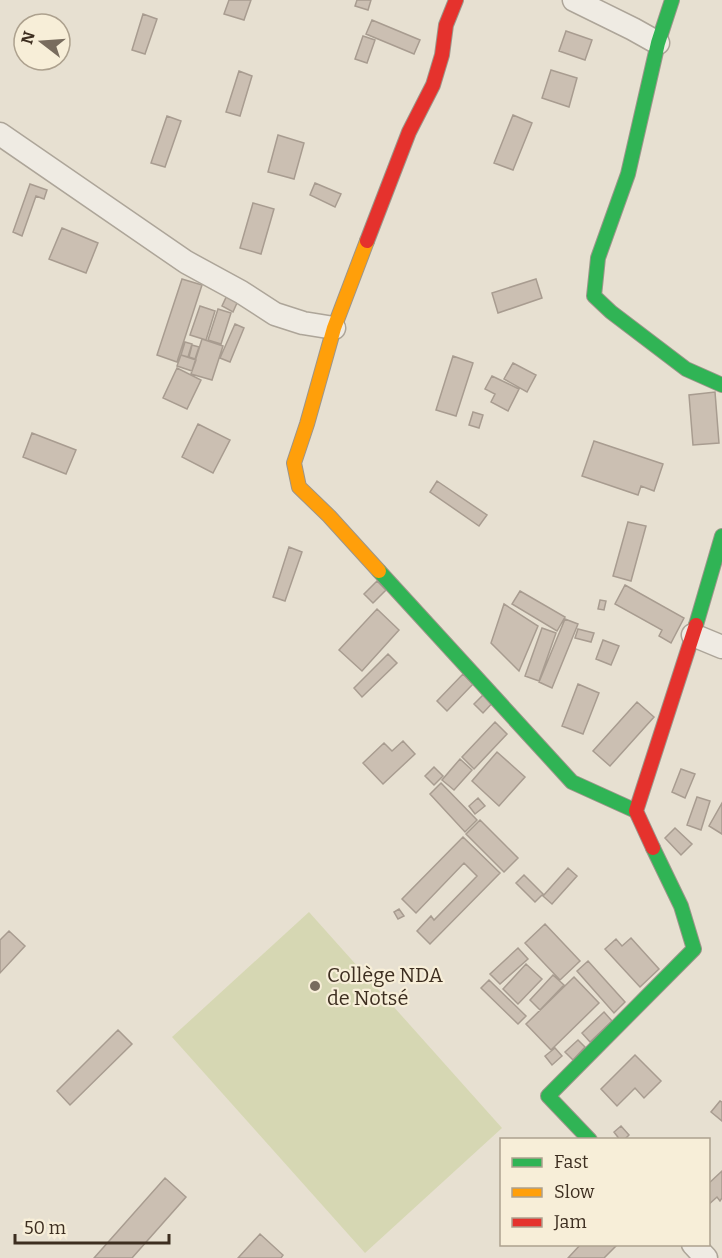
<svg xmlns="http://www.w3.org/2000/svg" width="722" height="1258" font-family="Bitter,serif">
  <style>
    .park { fill: #d6d7b3 }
    .building { fill: #cbbfb2; stroke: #a89c90; stroke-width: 1.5 }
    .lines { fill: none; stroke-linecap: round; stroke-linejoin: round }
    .street-casing { stroke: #ada599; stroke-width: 25 }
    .fast-casing { stroke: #9c958a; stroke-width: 16 }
    .slow-casing { stroke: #9c958a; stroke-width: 16 }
    .jam-casing { stroke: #9c958a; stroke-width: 16 }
    .street { stroke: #efebe3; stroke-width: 22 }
    .fast { stroke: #30b455; stroke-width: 14 }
    .slow { stroke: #ff9f0a; stroke-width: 14 }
    .jam { stroke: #e5322d; stroke-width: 14 }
    .poi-dot { fill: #786c5e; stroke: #f7eed8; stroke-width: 2 }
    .labels { text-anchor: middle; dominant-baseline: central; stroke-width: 4.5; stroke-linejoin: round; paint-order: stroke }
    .poi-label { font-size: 20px; fill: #3d2e20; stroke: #f7eed8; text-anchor: start }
  </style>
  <rect width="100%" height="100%" fill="#e7e0d1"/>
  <path class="park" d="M309,912L502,1128L365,1253L172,1037Z"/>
  <path class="building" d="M229,0H251L244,20L224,14Z
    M357,0H371L368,10L355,6Z
    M143,14L157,19L145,54L132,50Z
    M372,20L420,40L414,54L366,34Z
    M566,31L592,40L585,60L559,51Z
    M363,36L375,40L367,63L355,59Z
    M551,70L577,78L569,107L542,98Z
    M239,71L252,76L240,116L226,112Z
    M513,115L532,123L513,170L494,163Z
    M167,116L181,121L165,167L151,163Z
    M278,135L304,143L294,179L268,172Z
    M315,183L341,194L335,207L310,195Z
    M30,184L47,190L44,199L36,196L22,236L13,232Z
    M253,203L274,209L261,254L240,248Z
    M62,228L98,243L86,273L49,259Z
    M182,279L202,285L177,362L157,355Z
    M536,279L542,298L498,313L492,293Z
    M230,289L241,294L233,312L222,306Z
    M200,306L215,311L206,340L190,335Z
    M218,309L231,313L221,344L208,340Z
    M235,324L244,328L230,362L220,358Z
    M202,339L223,346L212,380L191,374Z
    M185,342L192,344L188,357L181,355Z
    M192,345L199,347L195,359L189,357Z
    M181,355L196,360L192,371L177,366Z
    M453,356L473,363L456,416L436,410Z
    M513,363L536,375L527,392L504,379Z
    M177,368L201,380L187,409L163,398Z
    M492,376L519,389L508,411L491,402L495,394L485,389Z
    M715,392L719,443L693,445L689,395Z
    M473,412L483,415L479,428L469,425Z
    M198,424L230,440L213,473L182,457Z
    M32,433L76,450L66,474L23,457Z
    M594,441L663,464L654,491L641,486L638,495L582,476Z
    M437,481L487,515L479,526L430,492Z
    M628,522L646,526L631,581L613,576Z
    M289,547L302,552L285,601L273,597Z
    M377,581L386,590L373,603L364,594Z
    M625,585L684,618L671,643L659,636L662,630L615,604Z
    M520,591L565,617L557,631L512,604Z
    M600,600L606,601L604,610L598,609Z
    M504,604L538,626L519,671L491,643Z
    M377,609L399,630L362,671L339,650Z
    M565,619L578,624L552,688L539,682Z
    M542,628L556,633L539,681L525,676Z
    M578,629L594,633L591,642L575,638Z
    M603,640L619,646L611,665L596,659Z
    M388,654L397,663L362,697L354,688Z
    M463,674L473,684L447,711L437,701Z
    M578,684L599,693L583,734L562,726Z
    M487,691L496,699L483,713L474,704Z
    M637,702L654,717L610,766L593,751Z
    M495,722L507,734L474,769L462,757Z
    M403,741L415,754L383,784L363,763L384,743L392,751Z
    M497,752L525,777L499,806L472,781Z
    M460,759L472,770L454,790L442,780Z
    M434,767L443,776L434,785L425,776Z
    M681,769L695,774L685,798L672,792Z
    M441,783L477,820L465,832L430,794Z
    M697,797L710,801L701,830L687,825Z
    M478,798L485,806L475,814L469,806Z
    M722,803V834L709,826Z
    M480,820L518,858L504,872L466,834Z
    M675,828L692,844L681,855L665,838Z
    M463,837L500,873L430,944L417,931L431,916L434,920L477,876L464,863L416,913L402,899Z
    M568,868L577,876L552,904L543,896Z
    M524,875L543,894L535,902L516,883Z
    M399,909L404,916L398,919L394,912Z
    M545,924L580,961L560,980L525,943Z
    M9,931L25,946L0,973V940Z
    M631,938L659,969L640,987L605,949L616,939L622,946Z
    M518,948L528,959L500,984L490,974Z
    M588,961L625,1002L614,1013L577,971Z
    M526,964L542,979L518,1004L503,989Z
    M553,975L564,985L540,1010L530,1000Z
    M574,977L599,1003L551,1050L526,1024Z
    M489,980L526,1016L518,1024L481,988Z
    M604,1012L612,1021L590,1042L582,1033Z
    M118,1030L132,1044L70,1105L57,1091Z
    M578,1040L585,1047L573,1060L565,1052Z
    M555,1048L562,1056L552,1065L545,1056Z
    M635,1055L661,1081L644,1098L635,1088L617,1106L601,1089Z
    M720,1101L722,1102V1121L711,1112Z
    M621,1126L629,1135L624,1140H620L614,1132Z
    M722,1171V1198L720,1201L717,1197L708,1205V1184Z
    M165,1178L186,1197L132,1258H94Z
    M260,1234L283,1255L281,1258H238Z
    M581,1244H618L604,1258H568Z"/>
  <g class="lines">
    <defs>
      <path id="street" d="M574,0L633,29L658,43
        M0,134L186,262L241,292L275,314L303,323L334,328
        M693,635L722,647
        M693,1244L706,1258"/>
      <path id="fast" d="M672,0L658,43L628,174L598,258L594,296L611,312L686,369L722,385
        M379,571L572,782L636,811
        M696,625L722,536
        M590,1140L548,1096L694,949L681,906L653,848"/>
      <path id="slow" d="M367,241L334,328L307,424L294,463L299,487L329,516L379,571"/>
      <path id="jam" d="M367,241L409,132L433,85L442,55L446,25L456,0
        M653,848L636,811L696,625"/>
    </defs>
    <use href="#street" class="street-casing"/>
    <use href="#fast" class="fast-casing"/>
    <use href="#slow" class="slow-casing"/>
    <use href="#jam" class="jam-casing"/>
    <use href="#street" class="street"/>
    <use href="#fast" class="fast"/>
    <use href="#slow" class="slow"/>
    <use href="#jam" class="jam"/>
  </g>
  <circle class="poi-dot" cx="315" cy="986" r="6"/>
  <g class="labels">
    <g class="poi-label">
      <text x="327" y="975">Collège NDA<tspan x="327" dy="23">de Notsé</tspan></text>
    </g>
  </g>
  <rect x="500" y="1138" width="210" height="108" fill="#f7eed8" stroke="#ada18e" stroke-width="1.5"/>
  <rect x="512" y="1158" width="30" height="9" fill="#30b455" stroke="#ada18e" stroke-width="1.5"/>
  <text x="554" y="1168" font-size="18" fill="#3d2e20">Fast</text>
  <rect x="512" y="1188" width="30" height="9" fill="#ff9f0a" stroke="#ada18e" stroke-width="1.5"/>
  <text x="554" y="1198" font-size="18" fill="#3d2e20">Slow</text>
  <rect x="512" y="1218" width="30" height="9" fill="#e5322d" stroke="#ada18e" stroke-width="1.5"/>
  <text x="554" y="1228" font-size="18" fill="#3d2e20">Jam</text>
  <g transform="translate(42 42) rotate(287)"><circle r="28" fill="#f7eed8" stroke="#ada18e" stroke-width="1.5"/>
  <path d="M0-4.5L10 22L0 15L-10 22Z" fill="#786c5e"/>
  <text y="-9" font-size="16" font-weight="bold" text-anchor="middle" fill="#3d2e20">N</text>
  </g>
  <path d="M15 1234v9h154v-9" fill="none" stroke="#3d2e20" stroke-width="3"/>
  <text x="24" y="1234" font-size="18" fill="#3d2e20" stroke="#f7eed8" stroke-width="4.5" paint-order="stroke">50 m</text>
</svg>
